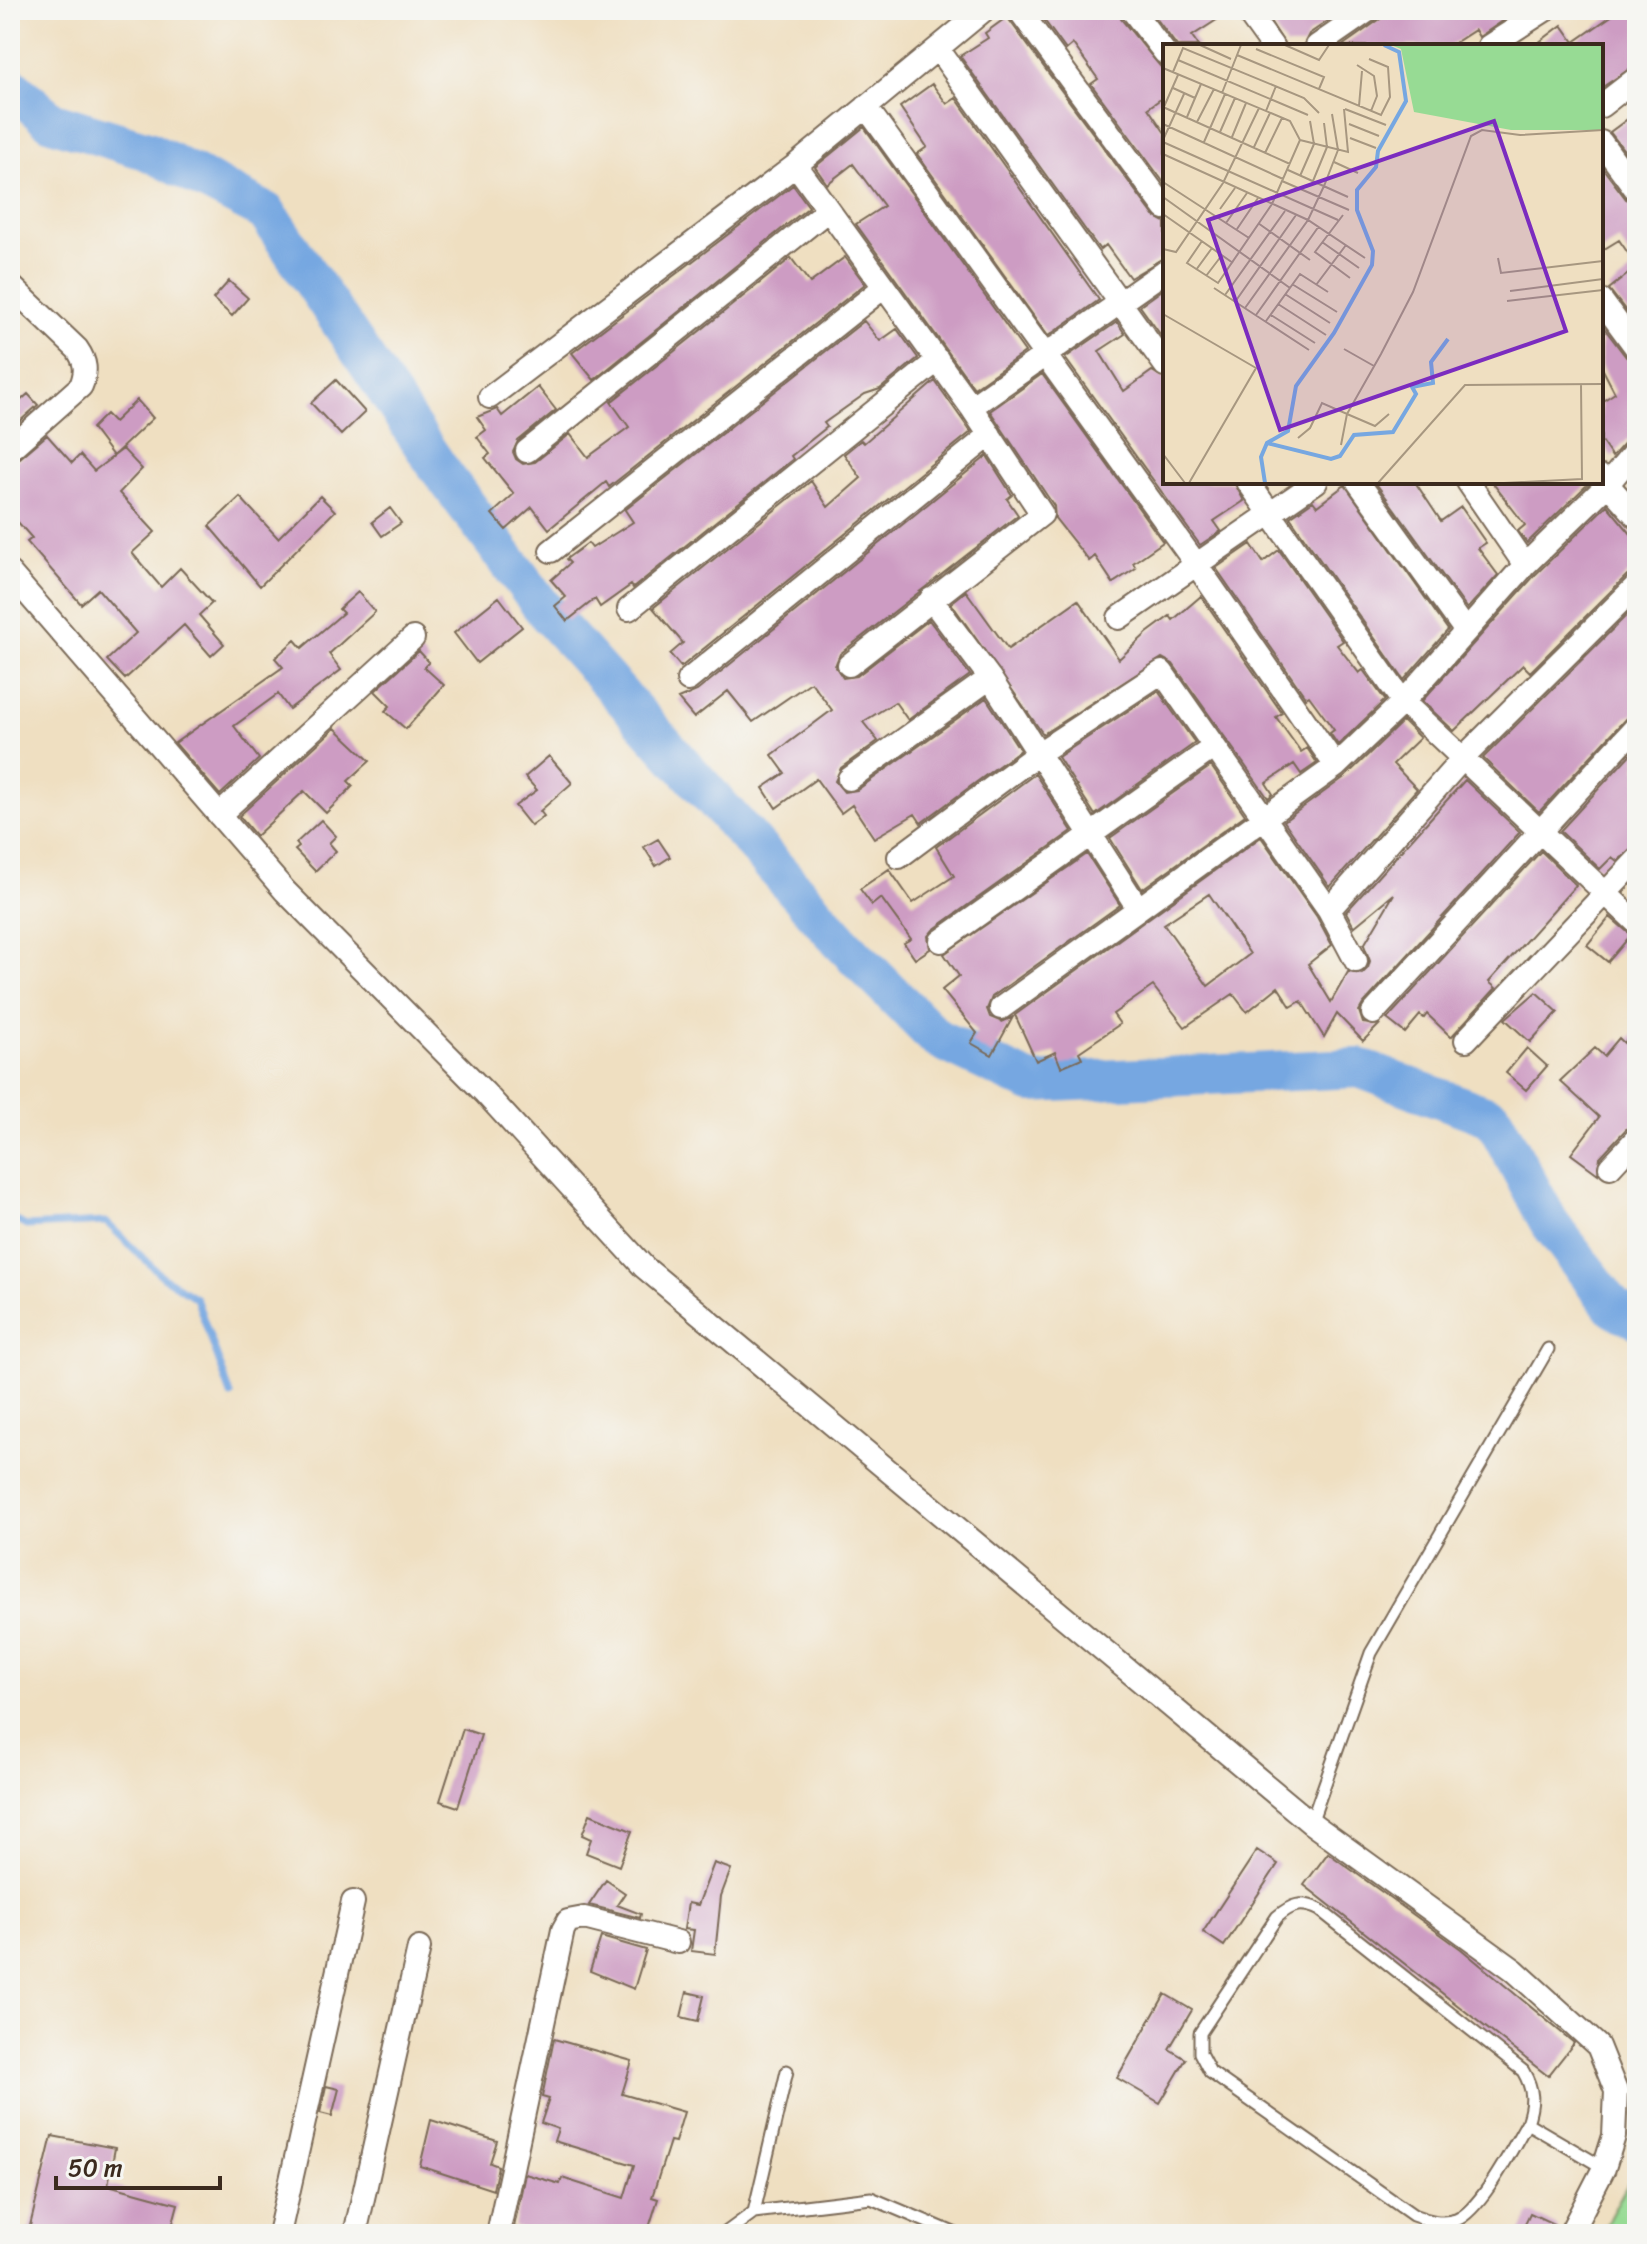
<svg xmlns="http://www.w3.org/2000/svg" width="1647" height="2244" font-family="Sriracha,sans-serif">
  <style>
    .green { fill: #97db94; stroke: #698259; stroke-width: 2 }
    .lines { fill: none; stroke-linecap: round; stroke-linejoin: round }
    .stream { stroke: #76a7e1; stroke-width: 7 }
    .river { stroke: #76a7e1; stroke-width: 40 }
    .building { fill: #cd9cc3; fill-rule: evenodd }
    .service-casing { stroke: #7a6957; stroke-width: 15 }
    .minor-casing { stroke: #7a6957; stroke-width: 26 }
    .service { stroke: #fff; stroke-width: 11 }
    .minor { stroke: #fff; stroke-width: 22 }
    .inset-river { fill: none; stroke: #76a7e1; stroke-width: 4 }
    .inset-road { fill: none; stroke: #a79780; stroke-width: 2 }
    .view { fill: #7b2cbf; fill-opacity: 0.15; stroke: #7b2cbf; stroke-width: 4 }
    .inset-edge { fill: none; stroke: #3b2a1e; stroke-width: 4 }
  </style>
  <rect width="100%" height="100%" fill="#f6f6f2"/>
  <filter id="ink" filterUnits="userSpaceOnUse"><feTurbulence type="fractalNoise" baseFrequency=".0125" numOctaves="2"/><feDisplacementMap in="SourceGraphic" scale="16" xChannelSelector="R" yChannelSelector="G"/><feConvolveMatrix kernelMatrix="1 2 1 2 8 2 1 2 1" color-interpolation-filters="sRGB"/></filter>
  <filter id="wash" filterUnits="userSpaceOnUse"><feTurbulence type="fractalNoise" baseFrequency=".006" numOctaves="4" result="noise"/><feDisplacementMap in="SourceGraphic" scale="32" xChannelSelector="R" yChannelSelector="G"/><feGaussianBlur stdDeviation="1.8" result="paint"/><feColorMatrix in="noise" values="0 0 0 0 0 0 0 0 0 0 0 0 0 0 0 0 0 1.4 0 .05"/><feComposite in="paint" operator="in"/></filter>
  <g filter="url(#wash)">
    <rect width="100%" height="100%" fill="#efdfc1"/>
    <path class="green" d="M1637,2166V2234H1601Z"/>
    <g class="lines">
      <path class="stream" d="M10,1217L26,1226L106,1222L163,1277L196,1298L231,1395"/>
      <path class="river" d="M10,85L51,121L148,151L266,212L437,466L546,612L847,948L936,1038L1031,1083L1359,1068L1493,1118L1549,1222L1614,1308L1637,1319"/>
    </g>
    <g id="blocks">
      <path class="building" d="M1044,10H1118L1121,19L1160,66L1165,73V96L1148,108L1165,133V184L1091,84L1098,79L1073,44L1066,50L1039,13Z
        M1150,10H1232L1192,36L1199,46H1177Z
        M1263,10H1344L1309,34L1303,46H1286Z
        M1393,10H1519L1479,37L1475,30L1450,46H1342Z
        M1620,10H1637V64L1601,88V46H1534L1562,25L1574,42Z
        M1007,17L1154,216L1165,222V257L1130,278L1106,245L1100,250L960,56L988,38L985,33Z
        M932,84L947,104L956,98L1099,300L1048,336L917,154L927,147L900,107Z
        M1637,112V167L1610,132Z
        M864,127L1025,352L974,388L856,224L884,206L853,164L827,184L815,167Z
        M1601,166L1626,199L1637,205V266L1619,240L1601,251Z
        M793,185L809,207L594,380L572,353Z
        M845,257L865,284L609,487L606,482L549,529L532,507L506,530L492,514L514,494L485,458L490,454L477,437L486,430L477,417L497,409L502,416L538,387L556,410L518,441L513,452L516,459L523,464L535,462L570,434L588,457L629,427L611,402L791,258L810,283Z
        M1637,267V325L1609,289Z
        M229,281L248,298L232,316L213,299Z
        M1165,288V341L1140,306Z
        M864,321L880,341L897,329L918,358L880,389L865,394L824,423L827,427L791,456L793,459L633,588L631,585L600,607L595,599L567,621L555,606L566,597L551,580L570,563L566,559L588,543L592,548L633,522L625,510Z
        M1117,322L1125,334L1099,351L1124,391L1152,371L1165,379V482H1234L1244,501L1214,521L1221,531L1200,545L1065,358Z
        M1601,324L1626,357L1637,363V435L1627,440L1612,457L1601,441V402L1615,393L1601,366Z
        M1042,374L1163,542L1133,563L1136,568L1113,583L1095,556L1089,561L1055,518L1054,506L990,411Z
        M336,380L365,412L341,435L311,403Z
        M935,381L971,432L681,667L670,654L683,643L653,608L811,481L828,507L861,478L844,454L861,440L864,443Z
        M28,394L38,405L10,430V410Z
        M137,400L153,418L113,456L92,428L106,414L114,422Z
        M47,435L72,463L80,455L94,471L123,449L142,469L119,493L155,532L132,553L161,587L180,568L212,603L199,615L224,644L211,656L184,625L125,679L107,660L136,633L98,589L81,604L27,542L32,538L10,513V463L19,459Z
        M987,456L1012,495L1007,499L1018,515L840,654L835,666L843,678L857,676L929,620L970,675L908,720L895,702L863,722L878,741L841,768L835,781L844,792L857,790L986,698L1020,750L921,823L915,814L874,838L852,805L841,813L816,779L776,808L763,788L785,773L772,755L832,710L811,682L753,722L728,691L694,718L678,699L697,691Z
        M1375,482H1415L1441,521L1461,507L1486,543L1478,548L1498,575L1467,609Z
        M1492,482H1588L1589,483L1527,543L1518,531L1525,525Z
        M1345,485L1448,630L1404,680L1290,517L1313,501L1317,506Z
        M320,496L335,511L260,586L209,526L240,497L278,538Z
        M1607,505L1637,541V571L1627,575L1530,672L1523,665L1454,731L1422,701L1535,575Z
        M390,508L401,523L382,536L372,522Z
        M1251,544L1263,562L1279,550L1343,641L1337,645L1359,673L1363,670L1385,700L1338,745L1330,733L1334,730L1309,696L1306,698L1216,568Z
        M966,591L1008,649L1078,600L1119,659L1147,633L1170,616L1173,620L1201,596L1282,713L1276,717L1301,752L1307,748L1317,763L1301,774L1294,764L1266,783L1273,794L1268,798L1173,664L1162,658L1043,734L951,603Z
        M358,592L375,612L329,654L341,670L289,709L278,694L234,726L259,759L220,795L175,743L283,667L275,658L295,640L302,648L343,613L339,609Z
        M499,597L522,627L477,663L454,633Z
        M1637,605V712L1627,717L1539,812L1483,758Z
        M419,651L429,662L424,667L444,685L406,729L385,711L390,706L375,691Z
        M1158,691L1195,743L1095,815L1058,757Z
        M1403,721L1420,738L1393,764L1417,789L1330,887L1284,821L1346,776Z
        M335,728L370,761L348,781L353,786L326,813L304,791L256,836L239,816Z
        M1637,747V846L1617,861L1612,857L1600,869L1560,831Z
        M549,756L572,783L540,811L544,816L531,826L515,806L537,790L525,777Z
        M1211,766L1245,815L1142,889L1110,838Z
        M1035,774L1072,831L933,930L928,936L930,949L915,959L904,943L911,939L881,898L872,905L860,889L889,869L913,903L954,876L936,847Z
        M1465,780L1520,832L1363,1004L1359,1011L1363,1023L1379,1025L1363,1041L1337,1014L1324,1037L1301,1001L1291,1007L1278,987L1247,1012L1233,994L1185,1027L1153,986L1113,1014L1120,1024L1079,1052L1082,1058L1061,1067L1055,1052L1036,1061L1015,1015L1261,837L1317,917L1332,945L1308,964L1331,1002L1348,972L1362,974L1368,968L1370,961L1364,945L1394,894L1354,927L1346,912ZM1209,894L1250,954L1208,986L1164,924Z
        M321,820L336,836L329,843L336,851L315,871L295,850L299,847L296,843Z
        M658,839L670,857L656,866L644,847Z
        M1541,851L1576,885L1489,982L1496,988L1451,1037L1427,1014L1424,1018L1420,1015L1405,1033L1387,1019Z
        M1087,854L1120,905L992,997L987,1009L990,1017L1002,1022L1013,1017L992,1055L971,1043L977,1033L942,990L959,976L944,954Z
        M1610,917L1631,935L1608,962L1587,945Z
        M1536,992L1558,1012L1530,1042L1505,1019Z
        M1637,1030V1124L1627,1128L1600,1157L1598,1174L1571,1154L1599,1117L1560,1081L1595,1048L1604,1056L1619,1038L1624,1043Z
        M1527,1048L1547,1066L1526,1090L1506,1073Z
        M463,1729L481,1735L458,1807L440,1801Z
        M590,1814L632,1831L619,1866L586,1853L591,1839L582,1835Z
        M1257,1850L1278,1864L1224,1946L1203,1932Z
        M1328,1853L1461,1949L1574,2043L1548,2076L1304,1885Z
        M714,1863L731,1869L721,1896L715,1954L691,1951L694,1930L684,1929L688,1903L698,1905Z
        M606,1880L625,1893L617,1905L641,1914L640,1918L589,1905Z
        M601,1937L646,1950L634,1989L590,1971Z
        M687,1992L704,1996L698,2021L681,2017Z
        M1165,1994L1192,2010L1169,2049L1186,2059L1160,2103L1117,2078Z
        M554,2039L632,2061L622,2094L684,2112L675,2142L670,2141L652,2197L658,2199L647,2234H539L514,2227L525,2174L560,2184L562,2178L624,2198L634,2165L554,2141L558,2129L541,2123L549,2099L542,2097Z
        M326,2086L339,2089L332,2116L320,2113Z
        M431,2120L497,2141L490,2163L498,2166L493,2190L420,2166Z
        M52,2136L115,2148L108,2185L178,2204L170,2234H28Z
        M1530,2213L1558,2226L1556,2234H1520Z"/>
    </g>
  </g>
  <g filter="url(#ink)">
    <use href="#blocks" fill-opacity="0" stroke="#7a6957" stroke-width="2"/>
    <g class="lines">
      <defs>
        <path id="service" d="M1311,1823L1371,1653L1548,1349
          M1527,2123C1534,2102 1534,2090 1523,2071L1320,1910C1301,1901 1292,1904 1277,1917L1200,2033V2053L1210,2072L1413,2215C1427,2220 1440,2225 1456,2220C1481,2210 1513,2147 1527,2123L1604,2168
          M754,2212L787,2071
          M724,2234L754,2212L871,2198L956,2234"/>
        <path id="minor" d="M1019,10L1165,208
          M1132,10L1165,53
          M1246,10L1272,46
          M1317,46L1369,10
          M1489,46L1545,10
          M938,49L1165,365
          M1601,106L1637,78
          M866,107L1196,564L1336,766
          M1601,142L1637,191
          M796,165L971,407L1042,514L849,665
          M10,285L77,349C86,362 87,371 81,386L10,449
          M1601,300L1637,349
          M490,397L796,165L984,10
          M971,407L1165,271
          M527,451L828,210
          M1601,477L1637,517
          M1248,482L1403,702L1637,923
          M1358,482L1465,630
          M1468,482L1525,565
          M551,551L884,287
          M10,573L285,891L485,1093L644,1267L1311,1823L1514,1970L1598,2046L1616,2091L1614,2136L1604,2168L1570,2234
          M931,599L990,678L1138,908
          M629,609L938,360
          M1119,618L1316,482
          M688,680L990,435
          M849,779L990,678
          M219,815L413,638
          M899,857L1039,753L1162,672L1329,910L1356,961
          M1329,910L1464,757L1637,585
          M941,941L1214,747
          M1001,1008L1336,766L1403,702L1525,565L1607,485L1637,449
          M1373,1013L1637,726
          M1466,1040L1637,860
          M1610,1167L1637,1138
          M279,2234L353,1902
          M355,2234L419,1948
          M498,2234L563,1930L568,1921L584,1918L678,1942"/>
      </defs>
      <use href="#service" class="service-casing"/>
      <use href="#minor" class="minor-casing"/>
      <use href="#service" class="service"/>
      <use href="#minor" class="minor"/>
    </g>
  </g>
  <g transform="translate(1163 44)">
    <rect width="440" height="440" fill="#efdfc1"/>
    <path d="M228,1H440V86H348L251,68L238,5Z" fill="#97db94"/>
    <path class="inset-river" d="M104,399L168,415L177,412L191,391L230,388L253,350L249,343L270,339L268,318L285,295M102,439L98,413L104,399L125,387L133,342L171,289L209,221L210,207L194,166V146L213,123L215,107L243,57L236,8L221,1"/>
    <path class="inset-road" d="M37,1L68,15M122,1L156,16L166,1M93,5L161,33L156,45M74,11L218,71L227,53L225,23L206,15M15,16L145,71M194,21L211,32L214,52L208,67M0,24L127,77L137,96L109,160L55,239L24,219L39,197M10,28L20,4L141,54L156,69M10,44L32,54M59,49L78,1M196,62L199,27M0,63L127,120M0,65L15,31M182,65L223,81M103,67L113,42M24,73L38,40M34,78L51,45M0,80L120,135M186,80L216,92M57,88L72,54M69,93L83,59M187,94L213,104M0,96L21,50M137,96L185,108L181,65M0,98L175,176M41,98L62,50M91,103L107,69M102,109L119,74M0,110L145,176L202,214M171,118L195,129M125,126L185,153M137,132L151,100L147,77M119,137L186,166M150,137L164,103L161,79M0,138L86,194M0,153L127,244M57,165L72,144M0,170L70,219M180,171L152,208L187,234M63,179L84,149M95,179L147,216M74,185L95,154M159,198L196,224M0,205L13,208L60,139L96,64M335,214L338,229L440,217M33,226L49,204M43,232L59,211M129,240L174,268M153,241L183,201M51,244L146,306M347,247L440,235M122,250L167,279M62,251L122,167M344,257L440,246M72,258L133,171M115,260L163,291M82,264L145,176L161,142L175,106L169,70M0,270L93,324L26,439M93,271L156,182M108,271L152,299M103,277L137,230L165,248M181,305L211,322M135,394L147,384L159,359L184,370L218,310L250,248L308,92L319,86L357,91L440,86M178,401L184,370L212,382L226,370M0,410L22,439M215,439L302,341L440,340M341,439L419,435L418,340"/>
    <path class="view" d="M331,77L403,287L117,386L45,176Z"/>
    <rect width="440" height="440" class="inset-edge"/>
  </g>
  <rect width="1647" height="2244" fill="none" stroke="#f6f6f2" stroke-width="40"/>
  <path d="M56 2176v12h164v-12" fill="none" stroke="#3b2a1e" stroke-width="4"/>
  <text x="68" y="2176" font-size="24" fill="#3b2a1e" stroke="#f6f6f2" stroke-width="6" paint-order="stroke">50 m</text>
</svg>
